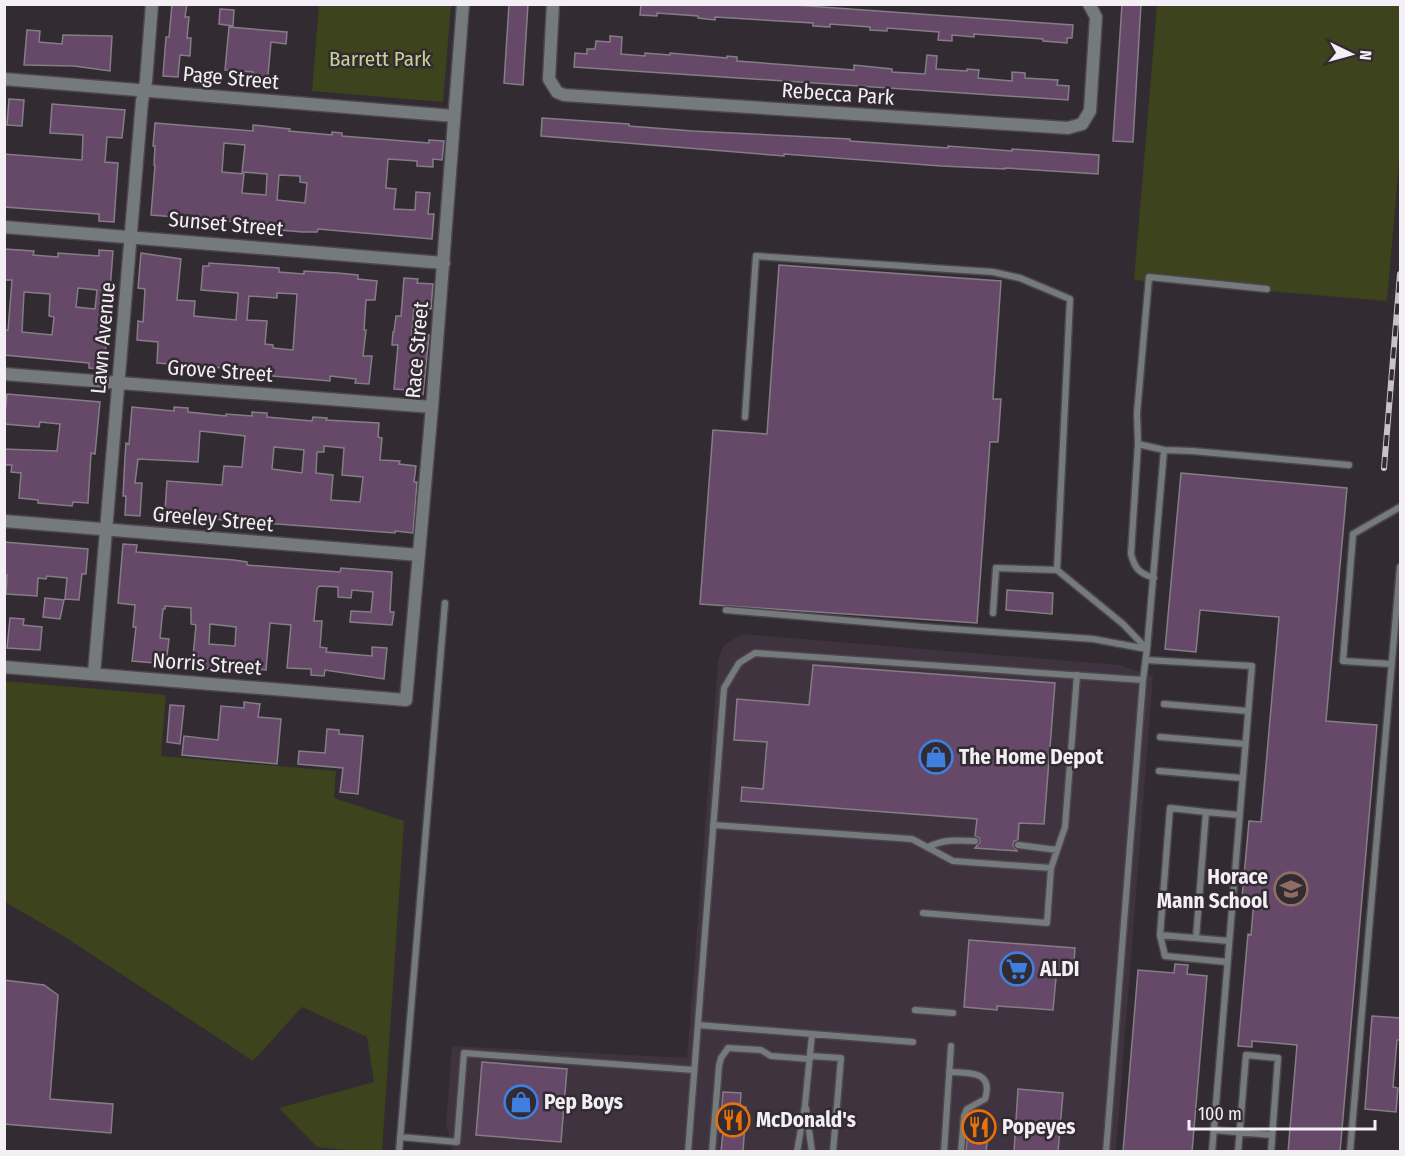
<svg xmlns="http://www.w3.org/2000/svg" width="1405" height="1156" font-family="'Fira Sans Condensed',sans-serif">
  <style>
    .built { fill: #3e333f }
    .green { fill: #3c431d }
    .building { fill: #664968; stroke: #857d86; stroke-width: 1.5; fill-rule: evenodd }
    .lines { fill: none; stroke-linecap: round; stroke-linejoin: round }
    .service-casing { stroke: #4d464d; stroke-width: 9 }
    .minor-casing { stroke: #4d464d; stroke-width: 15 }
    .service { stroke: #757b7c; stroke-width: 6 }
    .minor { stroke: #757b7c; stroke-width: 12 }
    .rail-casing { stroke: #c8c3c8; stroke-width: 6 }
    .rail { stroke: #322b32; stroke-width: 4; stroke-dasharray: 11; stroke-linecap: butt }
    .labels { text-anchor: middle; dominant-baseline: central; stroke-width: 5; stroke-linejoin: round; paint-order: stroke }
    .park-label { font-size: 21px; fill: #c6d38f; stroke: #322b32 }
    .street-label { font-size: 21px; fill: #f4eff4; stroke: #322b32 }
    .poi-label { font-size: 21px; font-weight: bold; fill: #f4eff4; stroke: #322b32; text-anchor: start }
  </style>
  <rect width="100%" height="100%" fill="#322b32"/>
  <path class="built" d="M742,634L1119,665L1153,676L1116,1151L453,1152L446,1125L452,1046L687,1058L718,661L723,646Z"/>
  <path class="green" d="M319,5H451L443,102L312,91Z
    M1157,5H1400V151L1387,301L1134,280Z
    M5,681L166,695L161,756L336,771L334,798L404,821L382,1151H355L317,1147L279,1108L374,1082L367,1037L302,1007L253,1061L62,935L5,902Z"/>
  <path class="building" d="M172,4H187L185,17H189L187,38H191L190,56L180,55L178,77L163,76L166,37H169Z
    M509,4H528L523,85L504,83Z
    M641,4H780L1073,25L1072,38H1067V43L1043,41V39L974,34V37L952,35V41L938,40L939,32L887,28V31L870,30V27L830,24V27L813,26V23L715,17V20L698,18V16L657,13V16L640,15Z
    M1122,4H1141L1133,142L1113,141Z
    M220,9L234,10L233,26L219,24Z
    M229,27L287,32L286,44L271,42L267,86L252,85L253,72L225,70Z
    M27,30L40,31L39,42L62,44L63,35L112,36L110,71L74,66L24,65Z
    M610,36L622,37L621,54L645,56V53L670,55V53L727,58V56L737,57V61L854,70V65L892,69V72L925,74L927,55L937,56L936,69L967,71V69L979,70L978,78L1012,81V72L1025,73V78L1058,80L1057,85L1069,86L1068,100L574,67L575,53L587,54V49H595L596,41L610,42Z
    M9,99L24,100L22,126L7,125Z
    M52,104L125,110L122,138L107,137L105,162L118,163L114,222L99,221V214L4,207V154L82,160L83,135L50,133Z
    M542,118L629,124V126L693,131L850,139V141L948,148V146L1012,151V149L1099,155L1098,174L1005,168V169L941,166L784,154V156L541,136Z
    M155,123L253,131V125L290,129L289,131L332,135V132L342,133V136L429,143V140L444,141L442,160L433,159V167L417,166V161L388,159L386,188L396,189L394,209L415,210L416,192L430,193L428,214H434L432,239L318,229L317,232H302L269,229V223L204,220V223L189,222V218L151,215L155,165H154L155,146H153ZM224,143L245,145L242,172L267,174L266,195L242,193L244,174L222,172ZM279,175L300,176V182L307,183L305,203L277,200Z
    M4,249L34,251L33,255L58,257V253L99,256V250L113,251L104,369L89,368V363L4,355V330H8L12,280H4ZM78,288L97,290L95,309L76,307ZM24,292L50,294L49,316L54,317L52,335L22,332Z
    M141,253L181,259L177,300L195,301L194,316L236,320L238,293L201,290L203,266H209V263L279,268V272L304,274V271L338,273L358,275V279L377,281L375,300H366L364,330H366L363,356H372L369,384L355,383L356,379L330,376V381L236,373V369L157,363L158,342L137,340L138,321L143,322L145,289L138,288ZM277,293L297,294L293,350L273,348V345L265,344L267,321L247,320L249,296L277,298Z
    M779,265L1001,281L993,399H1001L998,442H990L977,623L700,604L713,430L767,434Z
    M404,278L418,279L417,283L433,284L431,309L414,307L412,334L429,335L423,395L408,393L409,390L394,389L398,345H392L393,332H394L396,316H401Z
    M7,394L100,402L95,454L91,453L88,503L73,502L72,506L38,503V500L19,498L21,473L11,472L12,465H4V449L57,451L60,424L40,422L39,427L4,424Z
    M132,407L174,411V407L188,408V412L226,416V414L252,416V412L267,413V417L312,421L313,417L327,418L326,420L379,423L378,437L382,438L380,460L400,461L399,464L416,466L414,482H417L413,533L395,531V533L223,520L204,518L205,514L165,510L167,481L222,485L224,466L242,467L245,436L200,431L198,462L138,459L135,483H142L140,516L125,515L126,496H123L125,457L126,443L129,444ZM324,446L344,448L342,475L363,477L360,502L331,500L333,475L316,473L317,452H324ZM274,447L304,450L302,473L272,469Z
    M1181,473L1347,488L1326,721L1377,725L1340,1152H1288L1297,1045L1252,1041V1047L1238,1046L1248,934L1251,935L1254,899L1242,898L1249,821L1261,822L1279,617L1200,610L1196,652L1165,649Z
    M4,542L88,549L86,574H82L79,600L65,599L67,578L47,576L46,579L38,578L37,596L6,594L7,575H4Z
    M123,544L137,545L136,552L234,560L247,562V565L340,572L341,568L392,572L390,612H394L392,625L350,622L351,611L371,612L373,592L352,590L351,598L338,597V587L319,586L317,589L314,621H322L320,647L327,648L326,652L372,656V647L387,648L384,679L325,670L324,676L311,675V669L287,668L291,625L270,623L266,670L227,667L226,670L192,667L196,625L191,624V608L165,606V609H163L160,638L169,639L166,664L132,661L136,627H133L135,605L118,603ZM210,624L236,627L235,646L209,644Z
    M1007,590L1053,593L1052,614L1006,610Z
    M45,598L64,600L60,619L43,617Z
    M10,618L24,619L23,625L42,627L40,650L7,648Z
    M813,665L1055,683L1044,824L1019,823L1018,840L1014,841L1013,845L1017,851L975,848L980,842L979,838L975,836L977,819L741,801L742,787L763,789L767,742L734,740L737,699L809,705Z
    M244,702L260,704L258,717L281,719L277,764L182,755L184,736L218,740L221,706L244,708Z
    M170,705L184,706L180,744L167,742Z
    M327,729L339,730V734L363,736L358,794L340,792L343,768L298,764L299,751L325,753Z
    M969,940L1075,948L1074,962L1056,978L1053,1010L997,1006V1010L964,1007Z
    M1175,964L1188,965L1187,974L1207,976L1192,1152H1123L1138,970L1174,973Z
    M4,980L44,985L58,995L50,1099L113,1104L111,1133L4,1124Z
    M1372,1016L1401,1018V1040H1397L1393,1087L1398,1088L1396,1112L1365,1109Z
    M482,1062L567,1069L561,1142L476,1135Z
    M1018,1089L1063,1093L1058,1152H1014Z
    M723,1092L741,1093L740,1107H746L743,1152H721L723,1132H720Z
    M969,1117L990,1118L986,1152L966,1151Z"/>
  <g class="lines">
    <defs>
      <path id="service" d="M745,417L756,256L993,272L1020,278L1070,299L1057,570L1123,624L1147,649L1143,680L1106,1152
        M1138,444L1131,554C1135,569 1139,573 1154,578
        M1164,450L1138,444L1137,413L1149,277L1267,289
        M726,610L923,627L1093,639L1147,649L1164,450L1192,451L1349,465
        M993,613L996,568L1057,570
        M1146,660L1252,666L1212,1152
        M1391,664L1343,661L1353,534L1400,507
        M1164,704L1248,711
        M1160,737L1245,744
        M1159,771L1242,778
        M1206,812L1239,815
        M713,825L912,839L953,861L1051,868
        M1018,845L1057,850
        M928,847C943,839 958,840 975,841
        M923,913L1047,923L1051,868L1065,827L1077,675
        M1160,935L1165,956L1227,962
        M1196,938L1206,812L1170,808L1160,935L1229,941
        M915,1010L953,1013
        M698,1025L913,1042
        M810,1056L841,1058L833,1152
        M949,1072C968,1073 994,1070 985,1099L967,1109L964,1116L961,1152
        M806,1108L812,1152
        M1214,1130L1272,1135
        M400,1137L457,1142L464,1053L694,1070
        M399,1152L445,603
        M688,1152L724,688L739,663L755,653L1143,680
        M712,1152L719,1066L721,1058L728,1048L761,1050L771,1056L810,1059
        M797,1152L805,1105L812,1034
        M944,1152L951,1046
        M1238,1152L1246,1055L1278,1058L1271,1152
        M1350,1152L1400,567"/>
      <path id="minor" d="M553,4L549,79L557,92L564,95L1068,128L1082,124L1090,111L1096,17L1089,4
        M4,79L454,116
        M4,227L444,263
        M4,374L432,407
        M4,521L419,555
        M4,667L406,700L432,407L463,4
        M94,674L142,101L146,81L152,4"/>
    </defs>
    <use href="#service" class="service-casing"/>
    <use href="#minor" class="minor-casing"/>
    <use href="#service" class="service"/>
    <use href="#minor" class="minor"/>
    <defs>
      <path id="rail" d="M1384,468L1400,274"/>
    </defs>
    <use href="#rail" class="rail-casing"/>
    <use href="#rail" class="rail"/>
  </g>
  <defs>
    <symbol id="shop-ring" viewBox="-11 -11 22 22"><circle r="9.5" fill="#322b32" stroke="#3f7fe0" stroke-width="1.5"/><path d="M-5-2.5h2.3a2.7 3.5 0 0 1 5.4 0H5L5.5 6h-11ZM-1.5-2.5h3a1.5 2.3 0 0 0-3 0Z" fill="#3f7fe0"/></symbol>
    <symbol id="school-ring" viewBox="-11 -11 22 22"><circle r="9.5" fill="#322b32" stroke="#8d6e63" stroke-width="1.5"/><path d="M0-5L7-2L0 1L-7-2ZM-4 1L0 2.5L4 1V4Q0 6-4 4Z" fill="#8d6e63"/></symbol>
    <symbol id="supermarket-ring" viewBox="-11 -11 22 22"><circle r="9.5" fill="#322b32" stroke="#3f7fe0" stroke-width="1.5"/><path d="M-6-5.5h2.5l.6 2H6L4.5 2H-2.5L-4.4-4H-6ZM-1.5 3.2a1.3 1.3 0 1 0 .1 0ZM3 3.2a1.3 1.3 0 1 0 .1 0Z" fill="#3f7fe0"/></symbol>
    <symbol id="restaurant-ring" viewBox="-11 -11 22 22"><circle r="9.5" fill="#322b32" stroke="#e8710a" stroke-width="1.5"/><path d="M-5-6h1v4h1v-4h1v4h1v-4h1v5L-1.5 .5V6h-2V.5L-5-1ZM5-6V6H3V1.5H1.5Q1.5-4 5-6Z" fill="#e8710a"/></symbol>
  </defs>
  <g fill-rule="evenodd">
    <use href="#shop-ring" x="917" y="738" width="38" height="38"/>
    <use href="#school-ring" x="1272" y="870" width="38" height="38"/>
    <use href="#supermarket-ring" x="998" y="950" width="38" height="38"/>
    <use href="#shop-ring" x="502" y="1083" width="38" height="38"/>
    <use href="#restaurant-ring" x="714" y="1101" width="38" height="38"/>
    <use href="#restaurant-ring" x="960" y="1108" width="38" height="38"/>
  </g>
  <g class="labels">
    <g class="park-label">
      <text x="380" y="59">Barrett Park</text>
    </g>
    <g class="street-label">
      <text transform="translate(231 78) rotate(5)">Page Street</text>
      <text transform="translate(838 94) rotate(4)">Rebecca Park</text>
      <text transform="translate(226 224) rotate(5)">Sunset Street</text>
      <text transform="translate(103 338) rotate(-85)">Lawn Avenue</text>
      <text transform="translate(417 350) rotate(-85)">Race Street</text>
      <text transform="translate(220 371) rotate(4)">Grove Street</text>
      <text transform="translate(213 519) rotate(5)">Greeley Street</text>
      <text transform="translate(207 664) rotate(4)">Norris Street</text>
    </g>
    <g class="poi-label">
      <text x="959" y="757">The Home Depot</text>
      <text x="1268" y="877" text-anchor="end">Horace<tspan x="1268" dy="24">Mann School</tspan></text>
      <text x="1040" y="969">ALDI</text>
      <text x="544" y="1102">Pep Boys</text>
      <text x="756" y="1120">McDonald's</text>
      <text x="1002" y="1127">Popeyes</text>
    </g>
  </g>
  <rect width="1405" height="1156" fill="none" stroke="#f4eff4" stroke-width="12"/>
  <g transform="translate(1351 54) rotate(95)" stroke="#322b32" stroke-width="4.5" paint-order="stroke">
  <path d="M0-4.5L10 22L0 15L-10 22Z" fill="#f4eff4"/>
  <text y="-9" font-size="16" font-weight="bold" text-anchor="middle" fill="#f4eff4">N</text>
  </g>
  <path d="M1189 1120v9h186v-9" fill="none" stroke="#f4eff4" stroke-width="3"/>
  <text x="1198" y="1120" font-size="18" fill="#f4eff4" stroke="#322b32" stroke-width="4.5" paint-order="stroke">100 m</text>
</svg>
